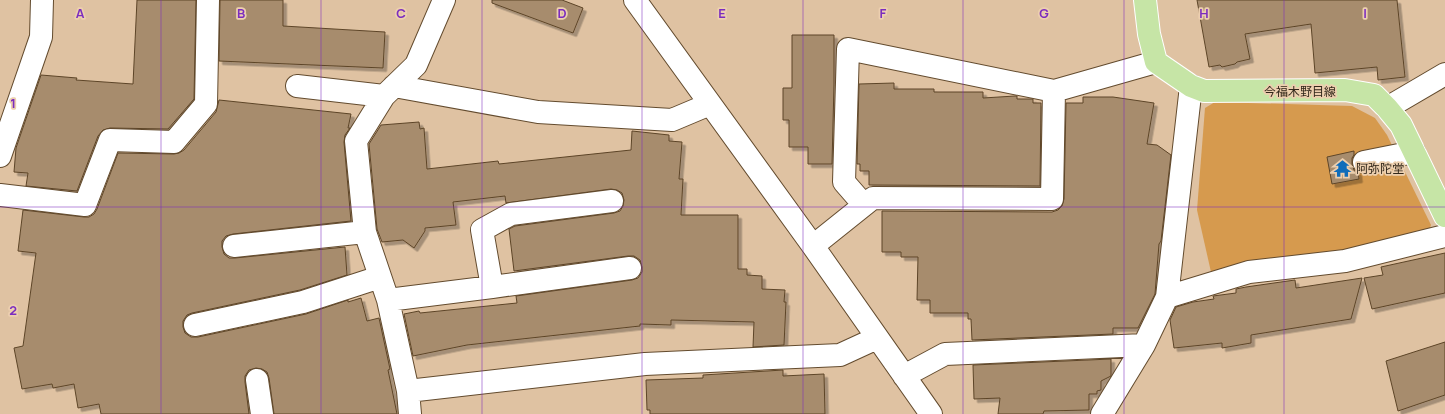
<svg xmlns="http://www.w3.org/2000/svg" width="1445" height="414" font-family="Manrope,'Noto Sans JP',sans-serif">
  <style>
    .green { fill: #d69a4e }
    .building { fill: #a78c6d; stroke: #5d4528; filter: url(#shadow) }
    .lines { fill: none; stroke-linecap: round; stroke-linejoin: round }
    .minor-casing { stroke: #634b2e; stroke-width: 24 }
    .major-casing { stroke: #fff; stroke-width: 24 }
    .minor { stroke: #fff; stroke-width: 22 }
    .major { stroke: #c6e5a6; stroke-width: 22 }
    .grid { fill: none; stroke: #7b2cbf; stroke-width: 1; stroke-opacity: 0.55 }
    .labels { text-anchor: middle; dominant-baseline: central; stroke-width: 3.5; stroke-linejoin: round; paint-order: stroke }
    .street-label { font-size: 12px; fill: #302619; stroke: #eccfaf }
    .poi-label { font-size: 12px; fill: #302619; stroke: #eccfaf; text-anchor: start }
    .grid-label { font-size: 13px; text-anchor: middle; font-weight: bold; fill: #7b2cbf; stroke: #eccfaf; stroke-width: 3.5; stroke-linejoin: round; paint-order: stroke }
  </style>
  <defs>
    <filter id="shadow"><feDropShadow dx="3.5" dy="3.5" stdDeviation="0" flood-color="#0004"/></filter>
  </defs>
  <rect width="100%" height="100%" fill="#dfc2a2"/>
  <path class="green" d="M1215,102L1352,106L1375,118L1387,135L1431,225L1428,233L1345,255L1211,272L1197,210L1205,108Z"/>
  <path class="building" d="M137,0H196L194,99L168,129L110,128L103,130L98,136L77,191L26,186L28,173L14,172L16,148L41,75L77,78L76,80L133,84Z
    M220,0H283V26L385,32L383,68L219,61Z
    M492,0H562L583,8L573,33L492,3Z
    M1197,0H1397L1405,77L1378,80L1377,67L1315,73L1311,24L1245,34L1250,59L1237,62L1235,64L1222,67L1220,65L1209,67Z
    M792,35H834V84L832,164H808V147H789V120H783V88H792Z
    M894,83V89H934V92H983V98L1015,96H1017V99H1033V103H1041L1040,186L869,185V171H860V164H857L859,84Z
    M1083,97H1113L1154,103L1147,144L1157,145L1171,155L1161,241L1159,244L1155,294L1138,328H1113V334L972,340L971,319H968V313H930V300H917L918,257H901V252H882V211L1052,212L1058,210L1062,206L1064,199L1066,103H1083Z
    M219,100L351,114L348,128H350L345,135L344,142L351,221L233,234L226,236L222,241V247L224,254L229,258H235L345,247L347,275L300,290L192,313L187,315L183,321V327L185,333L191,337H198L306,314L348,300V302L361,298L367,321L379,318L390,369L388,370L397,414H274L269,378L267,372L262,369L256,368L249,370L245,376V382L249,414H101L99,404L78,408L74,384L53,388L52,384L22,389L14,348L23,346L36,253L18,251L23,210L84,217H89L94,214L97,209L118,153L174,154L179,153L184,150L216,112Z
    M419,122L420,129L424,128L427,169L498,161L499,164L631,150L632,131L669,135V141L682,142L679,179H683L681,215H738V269H747V275L762,276V289L785,290L784,302H786L784,345L753,347L754,322L671,320V325L640,324V326L467,345L413,356L404,314L419,311L420,313L517,303L516,296L632,280L638,278L642,272V267L640,260L634,256H628L514,271L509,229L515,226L614,213L620,211L623,206L624,200L622,193L617,190L611,189L506,203L505,196L453,202L456,225L425,228V231L414,248L403,240L382,242L377,229L369,144L381,125Z
    M1354,151V155L1352,158V164L1354,170L1358,172L1359,179L1332,184L1327,157Z
    M1445,253V293L1372,309L1364,278L1383,275L1381,267Z
    M1362,278L1351,319L1251,335V343L1222,348V343L1174,348L1170,320L1176,307L1193,302L1214,299L1213,296L1236,293V289L1246,287L1295,280L1296,288Z
    M1445,342V395L1398,411L1386,361Z
    M1111,359V376L1101,381V390L1097,391V394H1089V410L1044,411L1043,414H998L1000,398L974,399L973,365Z
    M783,370V376L824,374L825,414H650V410H647L646,380L703,378V375Z"/>
  <g class="lines">
    <defs>
      <path id="minor" d="M444,0L416,65L384,96L356,141L365,232L388,300L408,391L645,364L840,355L877,338
        M635,0L813,246L931,414
        M297,86L384,96
        M394,86L538,112L672,120L710,104
        M1387,108L1445,74
        M0,156L41,37L42,0
        M1364,162L1414,152
        M0,195L85,205L110,140L174,142L206,104L208,0
        M864,205L844,182L848,49L1054,91L1156,62
        M234,246L365,232
        M813,246L873,198L1052,199L1054,91
        M492,287L482,230L511,214L612,201
        M1167,297L1249,272L1345,261L1445,236
        M388,300L492,287L630,268
        M195,325L303,302L380,277
        M904,376L945,354L1144,345L1167,297L1191,86
        M257,380L262,414
        M408,391L410,414
        M1102,414L1144,345"/>
      <path id="major" d="M1145,0L1149,34L1156,62L1191,86L1204,91L1345,90L1374,95L1387,108L1401,125L1445,216"/>
    </defs>
    <use href="#minor" class="minor-casing"/>
    <use href="#major" class="major-casing"/>
    <use href="#minor" class="minor"/>
    <use href="#major" class="major"/>
  </g>
  <path class="grid" d="M161,0V414M321,0V414M482,0V414M642,0V414M803,0V414M963,0V414M1124,0V414M1284,0V414M0,207H1445"/>
  <defs>
    <symbol id="temple-bare" viewBox="-9 -9 18 18"><path d="M0-6L5-2H3V0L6.5 2.5H4V6H1.5V3h-3V6H-4V2.5H-6.5L-3 0V-2H-5Z" fill="#106dba" stroke="#eccfaf" stroke-width="2.5" paint-order="stroke"/></symbol>
  </defs>
  <g fill-rule="evenodd">
    <use href="#temple-bare" x="1330" y="156" width="25" height="25"/>
  </g>
  <g class="labels">
    <g class="street-label">
      <text x="1300" y="91">今福木野目線</text>
    </g>
    <g class="poi-label">
      <text x="1356" y="168">阿弥陀堂</text>
    </g>
  </g>
  <g class="grid-label">
    <text x="80" y="18">A</text>
    <text x="241" y="18">B</text>
    <text x="401" y="18">C</text>
    <text x="562" y="18">D</text>
    <text x="722" y="18">E</text>
    <text x="883" y="18">F</text>
    <text x="1044" y="18">G</text>
    <text x="1204" y="18">H</text>
    <text x="1365" y="18">I</text>
    <text x="13" y="108">1</text>
    <text x="13" y="315">2</text>
  </g>
</svg>
